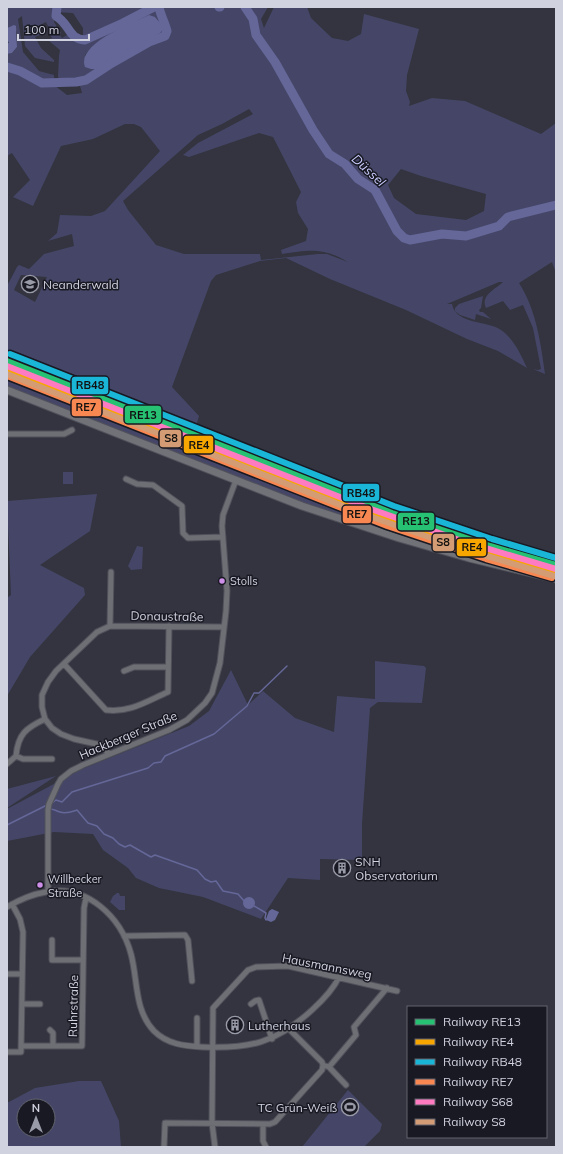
<svg xmlns="http://www.w3.org/2000/svg" width="563" height="1154" font-family="Mulish,sans-serif">
  <style>
    .green { fill: #454667; fill-rule: evenodd }
    .water { fill: #656799 }
    .lines { fill: none; stroke-linecap: round; stroke-linejoin: round }
    .stream { stroke: #656799; stroke-width: 1.5 }
    .river { stroke: #656799; stroke-width: 9 }
    .minor-casing { stroke: #50515b; stroke-width: 7 }
    .secondary-casing { stroke: #50515b; stroke-width: 9 }
    .minor { stroke: #6e6f74; stroke-width: 5 }
    .secondary { stroke: #717178; stroke-width: 7 }
    .rail-1-casing { stroke: #181922; stroke-width: 9 }
    .rail-2-casing { stroke: #181922; stroke-width: 9 }
    .rail-3-casing { stroke: #181922; stroke-width: 9 }
    .rail-4-casing { stroke: #181922; stroke-width: 9 }
    .rail-5-casing { stroke: #181922; stroke-width: 9 }
    .rail-6-casing { stroke: #181922; stroke-width: 9 }
    .rail-1 { stroke: #26c172; stroke-width: 6 }
    .rail-2 { stroke: #f7a600; stroke-width: 6 }
    .rail-3 { stroke: #1ab6d8; stroke-width: 6 }
    .rail-4 { stroke: #f88751; stroke-width: 6 }
    .rail-5 { stroke: #fe7ac1; stroke-width: 6 }
    .rail-6 { stroke: #d39c74; stroke-width: 6 }
    .bus-dot { fill: #ce8fe9; stroke: #181922; stroke-width: 1.5 }
    .labels { text-anchor: middle; dominant-baseline: central; stroke-width: 3; stroke-linejoin: round; paint-order: stroke }
    .bus-label { font-size: 11px; fill: #d1d2e0; stroke: #181922; text-anchor: start }
    .poi-label { font-size: 12px; fill: #d1d2e0; stroke: #181922; text-anchor: start }
    .street-label { font-size: 12px; fill: #d1d2e0; stroke: #181922 }
    .water-label { font-size: 13px; font-style: italic; fill: #c9ccfe; stroke: #181922 }
    .line-badge { stroke: #181922; stroke-width: 1.5 }
    .pale-badge-label { font-size: 11px; text-anchor: middle; font-weight: bold; fill: #111 }
  </style>
  <rect width="100%" height="100%" fill="#33343f"/>
  <path class="green" d="M7,7H268L261,19L264,28L274,7H307L311,18L332,38L348,41L361,34L364,14L419,29L407,75L406,91L410,102L409,106L432,98L465,101L541,134L556,123V273L552,262L519,283C536,309 541,344 545,374L533,369L538,370L541,369L533,328L523,305L510,310L503,301L486,308C480,295 496,289 503,282H499L447,304H452C456,325 487,320 501,330C514,339 521,355 527,368L498,351L467,339L406,310L330,279L286,258L260,261L216,275L211,281L172,387L199,416L195,430L163,416L7,356V286L17,267L19,265L29,269L44,254L74,246L72,234L48,241L57,233L60,215L91,216L105,211L160,151L141,127L134,124H125L93,139L61,146L33,206L13,197L30,180L12,153L7,156V54L12,53L17,47V32L12,26L7,28ZM55,12L73,13L83,28V41L76,40L69,34L62,38L59,34L61,33L54,22ZM22,16L25,46L35,58L54,62V60L41,48L35,37L42,34L38,26L46,22L52,34L50,35L52,38L48,40L60,50L59,56L58,77L60,79L61,84L79,82L82,93L67,95L54,85V75L39,71L23,52L18,19ZM155,17L163,26L98,69L85,55C102,33 130,26 155,17ZM249,109L253,114L198,143L183,155L189,157L259,133L273,137L301,192L296,202L298,213L308,229L306,241L281,250L282,254C309,250 323,247 348,262L327,254H318L261,260L260,254H184L156,245L128,210L123,201L198,135L222,124ZM401,169L421,176L486,194L484,211L466,220L416,214L394,198L388,185ZM21,275L47,277L35,302L14,290Z
    M483,296L481,308L479,310L480,312H483L491,319L476,314L475,320L460,315L455,311V308L459,304Z
    M7,376L356,513L409,533L460,550V553L403,537L310,507L7,387Z
    M63,472H73V484H63Z
    M97,494L90,531L40,565L84,588L85,595L30,657L7,696V598L11,595L7,501Z
    M137,546L143,547L142,569L131,570L128,566Z
    M375,661L424,666L426,668L422,703L378,702L370,708L362,824V860L320,859V880L288,878L261,919L203,897L159,888L136,878L128,868L103,850L93,834L54,832L7,841V809L82,769L189,726L209,711L231,670L248,705L263,691L295,718L334,732L337,696L375,699Z
    M56,776L7,808V789Z
    M117,893H119L120,896H125V910H119L110,902L113,896Z
    M79,1081H101L119,1121L121,1147H7V1103L35,1088ZM24,1106H48V1130H24Z
    M348,1090L382,1124L380,1131L364,1147H302Z"/>
  <path class="water" d="M149,15L155,17L163,26V30L160,33L125,52L98,69H91L85,67C76,44 132,23 149,15Z
    M14,25L16,26L17,47L12,53L7,54V45L9,42L7,41V28Z
    M243 903a6 6 0 1 1 12 0a6 6 0 1 1-12 0Z
    M272,909L279,912L275,920L271,922L266,920V919L269,911Z"/>
  <g class="lines">
    <path class="stream" d="M52,803L56,800L62,802L72,792L148,768L154,763L161,762L165,756L214,734L247,706L254,693H259L287,666
      M50,809C54,809 56,811 60,812C66,814 71,812 77,810L88,823L97,826L104,834L113,838L119,844L125,847L130,845L151,857L155,855L197,870L205,879L211,882L216,881L223,891L238,894L245,902
      M7,825L47,805
      M254,906L266,913L265,918L266,920"/>
    <path class="river" d="M57,7L56,16C70,24 68,39 85,40L123,23L154,7
      M219,7H220
      M245,7L253,19L256,35L275,62L313,130L329,154L345,164L358,179L375,190L397,231L404,238L410,240L442,234L466,236L476,233L499,226L508,217L556,205
      M7,67L20,71L42,83L76,82L86,80L112,63L149,42L165,36L167,31C165,23 160,14 159,7"/>
    <defs>
      <path id="minor" d="M7,434H64L72,430
        M126,479L137,484L153,485L182,506L183,533L188,538L223,537
        M110,626L111,572
        M64,664L106,710C130,713 147,701 168,692L169,626
        M124,671L134,667H168
        M109,754L101,745L74,739L61,734L52,728L45,719L42,707V695L48,682L56,671L97,632L110,626L224,627
        M16,756L23,759H52
        M7,764L16,756C18,734 26,728 45,719
        M48,891V810L49,804L58,784L61,779L71,771L83,765L169,730L187,720L205,703L212,693L220,663L226,611L227,591L222,526L223,515L236,480
        M7,907C19,900 33,894 46,892C87,884 121,917 131,954C138,980 134,1010 154,1031C167,1044 184,1046 202,1047C250,1049 276,1043 312,1010C323,1000 333,990 339,977
        M124,936L185,935L188,940L192,981
        M52,940V960H83
        M7,974H22
        M22,1004H40
        M251,1004L255,1001L259,1000L272,1039
        M289,1029L322,1062L323,1065
        M50,1030L53,1033V1046
        M21,1046H82L84,908L86,898
        M197,1046V1018
        M7,1052H21L23,932L20,919L12,904
        M326,1066L329,1067L346,1085
        M329,1067L356,1035L354,1027L387,988
        M263,1124V1141L266,1147
        M164,1147L165,1123L270,1124L275,1122L322,1070L323,1065
        M215,1147L212,1123L213,1008L248,970L256,967L288,966L397,991"/>
      <path id="secondary" d="M7,390L302,506L399,538L469,558L556,579"/>
    </defs>
    <use href="#minor" class="minor-casing"/>
    <use href="#secondary" class="secondary-casing"/>
    <use href="#minor" class="minor"/>
    <use href="#secondary" class="secondary"/>
    <defs>
      <path id="rail-1" d="M7,361L392,513L490,546L556,565"/>
      <path id="rail-2" d="M7,369L389,520L488,553L554,572"/>
      <path id="rail-3" d="M10,354L394,506L492,539L556,558"/>
      <path id="rail-4" d="M7,376L387,526L486,559L552,578"/>
      <path id="rail-5" d="M7,366L368,508L462,541L556,569"/>
      <path id="rail-6" d="M7,374L366,515L460,548L554,576"/>
    </defs>
    <use href="#rail-1" class="rail-1-casing"/>
    <use href="#rail-2" class="rail-2-casing"/>
    <use href="#rail-3" class="rail-3-casing"/>
    <use href="#rail-4" class="rail-4-casing"/>
    <use href="#rail-5" class="rail-5-casing"/>
    <use href="#rail-6" class="rail-6-casing"/>
    <use href="#rail-1" class="rail-1"/>
    <use href="#rail-2" class="rail-2"/>
    <use href="#rail-3" class="rail-3"/>
    <use href="#rail-4" class="rail-4"/>
    <use href="#rail-5" class="rail-5"/>
    <use href="#rail-6" class="rail-6"/>
  </g>
  <defs>
    <symbol id="school-ring" viewBox="-11 -11 22 22"><circle r="9.5" fill="#181922" stroke="#9a9ba8" stroke-width="1.5"/><path d="M0-5L7-2L0 1L-7-2ZM-4 1L0 2.5L4 1V4Q0 6-4 4Z" fill="#9a9ba8"/></symbol>
    <symbol id="building-ring" viewBox="-11 -11 22 22"><circle r="9.5" fill="#181922" stroke="#9a9ba8" stroke-width="1.5"/><path d="M-4-6H4V6H1V3H-1V6H-4ZM-2.5-4.3h1.7v1.8h-1.7ZM.8-4.3h1.7v1.8H.8ZM-2.5-1h1.7V.8h-1.7ZM.8-1h1.7V.8H.8Z" fill="#9a9ba8"/></symbol>
    <symbol id="stadium-ring" viewBox="-11 -11 22 22"><circle r="9.5" fill="#181922" stroke="#9a9ba8" stroke-width="1.5"/><path d="M0-5a6.5 5 0 1 0 0 10a6.5 5 0 1 0 0-10ZM-3.5-1.8h7v3.6h-7Z" fill="#9a9ba8"/></symbol>
  </defs>
  <g fill-rule="evenodd">
    <use href="#school-ring" x="20" y="274" width="20" height="20"/>
    <use href="#building-ring" x="332" y="858" width="20" height="20"/>
    <use href="#building-ring" x="225" y="1015" width="20" height="20"/>
    <use href="#stadium-ring" x="340" y="1097" width="20" height="20"/>
  </g>
  <g class="bus-dot">
    <circle cx="222" cy="581" r="3.5"/>
    <circle cx="40" cy="885" r="3.5"/>
  </g>
  <g class="labels">
    <g class="bus-label">
      <text x="230" y="581">Stolls</text>
      <text x="48" y="879">Willbecker<tspan x="48" dy="14">Straße</tspan></text>
    </g>
    <g class="poi-label">
      <text x="43" y="284">Neanderwald</text>
      <text x="355" y="861">SNH<tspan x="355" dy="14">Observatorium</tspan></text>
      <text x="248" y="1025">Lutherhaus</text>
      <text x="337" y="1107" text-anchor="end">TC Grün-Weiß</text>
    </g>
    <g class="street-label">
      <text transform="translate(167 616) rotate(1)">Donaustraße</text>
      <text transform="translate(128 735) rotate(-23)">Hackberger Straße</text>
      <text transform="translate(327 966) rotate(11)">Hausmannsweg</text>
      <text transform="translate(73 1006) rotate(-89)">Ruhrstraße</text>
    </g>
    <g class="water-label">
      <text transform="translate(369 170) rotate(43)">Düssel</text>
    </g>
  </g>
  <g class="line-badge">
    <rect x="71" y="376" width="38" height="19" rx="4" fill="#1ab6d8"/>
    <rect x="71" y="398" width="31" height="19" rx="4" fill="#f88751"/>
    <rect x="124" y="405" width="38" height="19" rx="4" fill="#26c172"/>
    <rect x="159" y="429" width="23" height="19" rx="4" fill="#d39c74"/>
    <rect x="183" y="435" width="31" height="19" rx="4" fill="#f7a600"/>
    <rect x="342" y="483" width="38" height="19" rx="4" fill="#1ab6d8"/>
    <rect x="342" y="505" width="30" height="19" rx="4" fill="#f88751"/>
    <rect x="397" y="512" width="38" height="19" rx="4" fill="#26c172"/>
    <rect x="432" y="533" width="23" height="19" rx="4" fill="#d39c74"/>
    <rect x="456" y="538" width="31" height="19" rx="4" fill="#f7a600"/>
  </g>
  <g class="pale-badge-label">
    <text x="90" y="389">RB48</text>
    <text x="86" y="411">RE7</text>
    <text x="143" y="419">RE13</text>
    <text x="171" y="442">S8</text>
    <text x="199" y="449">RE4</text>
    <text x="361" y="497">RB48</text>
    <text x="357" y="518">RE7</text>
    <text x="416" y="525">RE13</text>
    <text x="443" y="546">S8</text>
    <text x="472" y="551">RE4</text>
  </g>
  <rect width="563" height="1154" fill="none" stroke="#d1d2e0" stroke-width="16"/>
  <rect x="407" y="1006" width="140" height="132" fill="#181922" stroke="#62636e"/>
  <rect x="415" y="1019" width="20" height="6" fill="#26c172" stroke="#62636e"/>
  <text x="443" y="1026" font-size="12" fill="#d1d2e0">Railway RE13</text>
  <rect x="415" y="1039" width="20" height="6" fill="#f7a600" stroke="#62636e"/>
  <text x="443" y="1046" font-size="12" fill="#d1d2e0">Railway RE4</text>
  <rect x="415" y="1059" width="20" height="6" fill="#1ab6d8" stroke="#62636e"/>
  <text x="443" y="1066" font-size="12" fill="#d1d2e0">Railway RB48</text>
  <rect x="415" y="1079" width="20" height="6" fill="#f88751" stroke="#62636e"/>
  <text x="443" y="1086" font-size="12" fill="#d1d2e0">Railway RE7</text>
  <rect x="415" y="1099" width="20" height="6" fill="#fe7ac1" stroke="#62636e"/>
  <text x="443" y="1106" font-size="12" fill="#d1d2e0">Railway S68</text>
  <rect x="415" y="1119" width="20" height="6" fill="#d39c74" stroke="#62636e"/>
  <text x="443" y="1126" font-size="12" fill="#d1d2e0">Railway S8</text>
  <g transform="translate(36 1118)"><circle r="19" fill="#181922" stroke="#62636e"/>
  <path d="M0-3L7 15L0 10L-7 15Z" fill="#9a9ba8"/>
  <text y="-6" font-size="11" font-weight="bold" text-anchor="middle" fill="#d1d2e0">N</text>
  </g>
  <path d="M18 34v6h71v-6" fill="none" stroke="#d1d2e0" stroke-width="2"/>
  <text x="24" y="34" font-size="12" fill="#d1d2e0" stroke="#181922" stroke-width="3" paint-order="stroke">100 m</text>
</svg>
